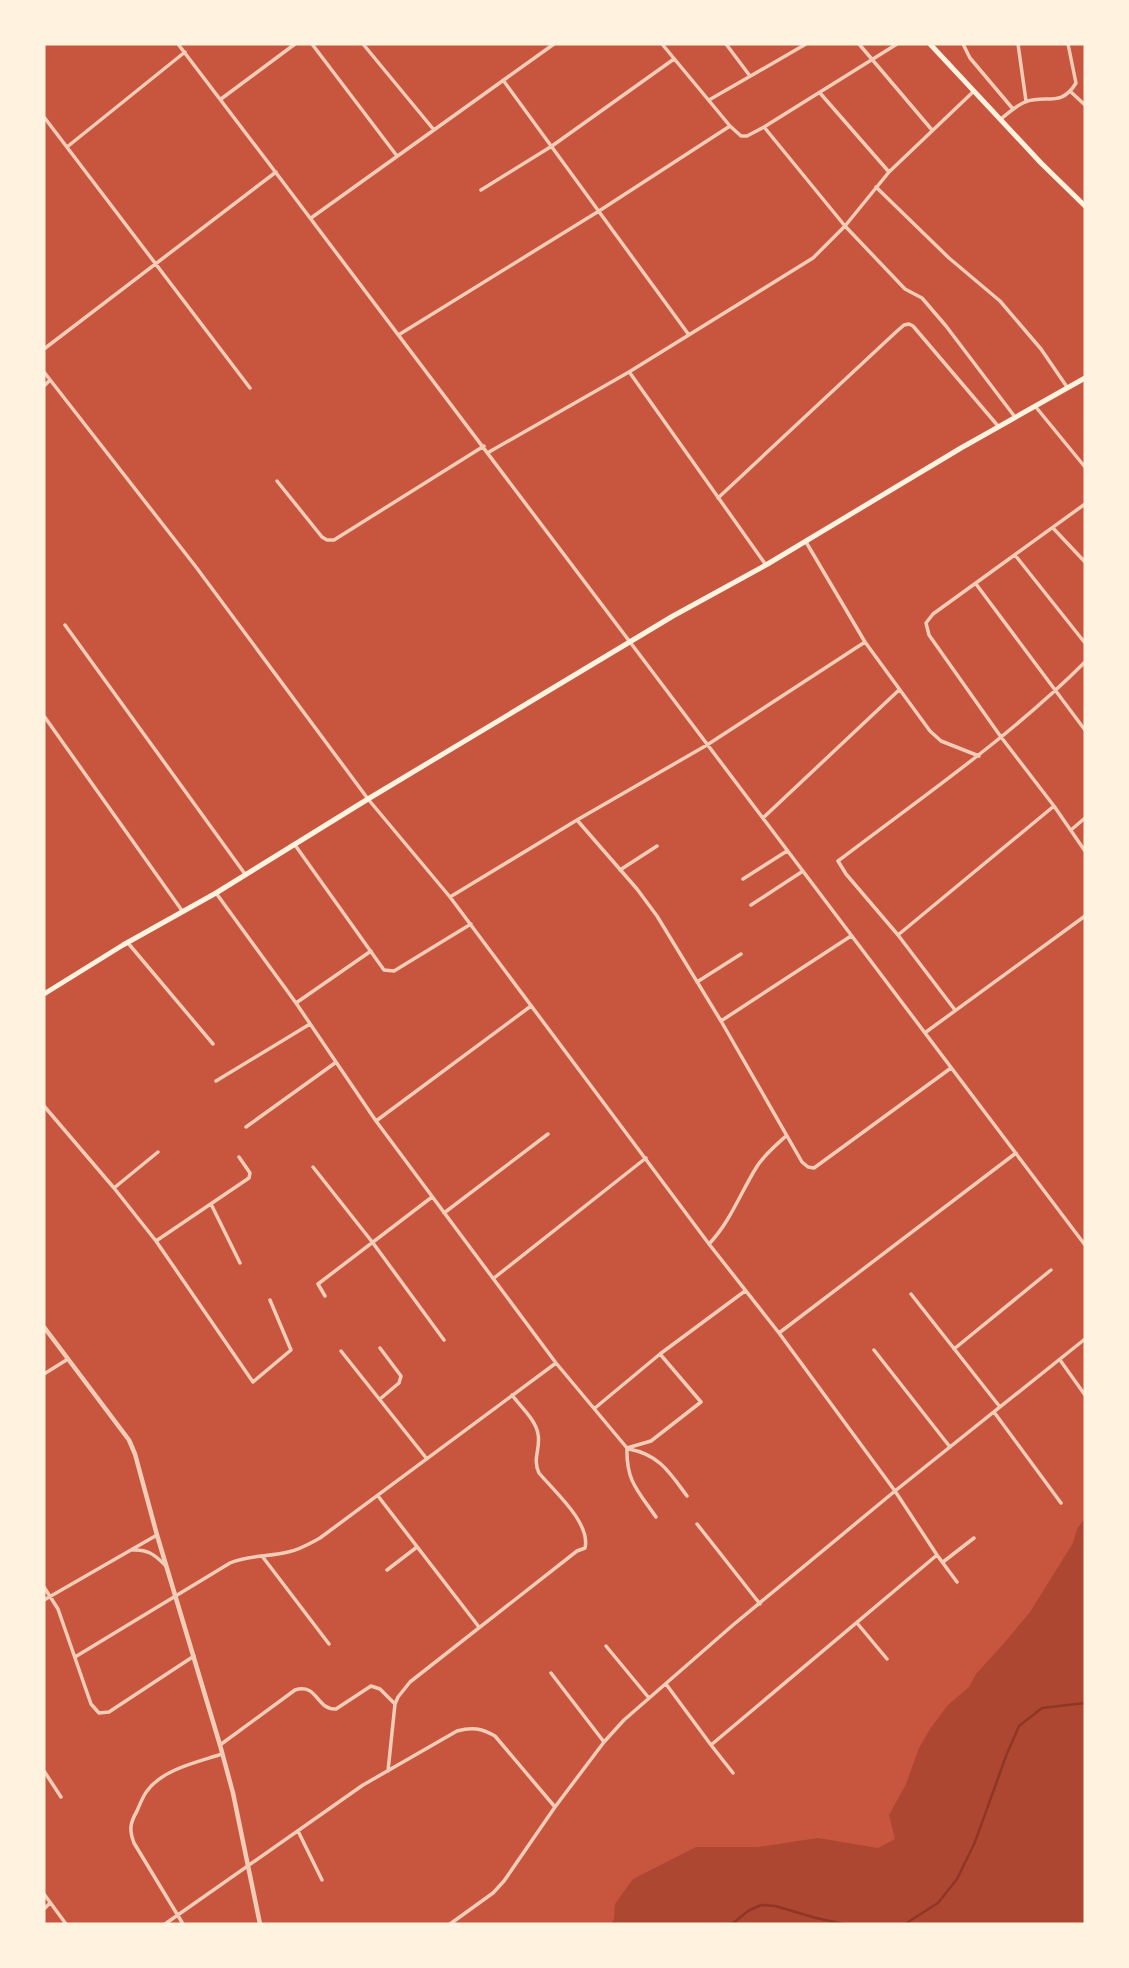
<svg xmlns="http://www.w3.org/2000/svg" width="1129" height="1968" font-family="'Archivo Narrow',sans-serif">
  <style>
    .green { fill: #ae4732 }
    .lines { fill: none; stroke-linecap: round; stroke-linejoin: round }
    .stream { stroke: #8f3625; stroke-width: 2.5 }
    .minor { stroke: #f1ccb7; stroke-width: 3.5 }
    .tertiary { stroke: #f1ccb7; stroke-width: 4.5 }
    .secondary { stroke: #fff3e0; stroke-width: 5 }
    .primary { stroke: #fff3e0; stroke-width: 5 }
  </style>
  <rect width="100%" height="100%" fill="#c8553d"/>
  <path class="green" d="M1085,1518V1924H611L614,1919L615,1904L633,1879L696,1847H758L818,1838L878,1848L895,1839L889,1815L906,1784L919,1748L930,1729L947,1706L969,1687L976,1674L1005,1642L1030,1612L1073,1543L1077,1529Z"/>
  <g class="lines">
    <path class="stream" d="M732,1924L748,1911L761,1905L775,1906L816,1918L844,1924
      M905,1924L938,1903L957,1879L975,1842L1006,1756L1019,1726L1042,1708L1085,1703"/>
    <path class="minor" d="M44,44H45
      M178,44C482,443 782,845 1085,1245
      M312,44L397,156
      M363,44L434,130
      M662,44L730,126L741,136H747L764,127L897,44
      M726,44L750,76
      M859,44L932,130
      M963,44L970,58L1013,109
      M1018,44L1026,101
      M503,80L689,335
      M1071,92L1085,105
      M820,93L889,172
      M221,99L295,44
      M709,100L806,44
      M44,117L250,388
      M1001,119C1008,113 1016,106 1025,102C1046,94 1061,108 1076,83L1068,44
      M764,127L845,226L905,289L922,298L946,326L1015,417
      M67,147L185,52
      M876,187L949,258L1000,301L1041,349L1067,387
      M481,190L552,146L674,59
      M311,218L554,44
      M400,334L599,211L730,126
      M44,349L276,172
      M44,372L196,567L368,799L450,897L709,1244L779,1333L895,1491L937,1555L711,1745L666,1684
      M630,373L766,565
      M44,386L50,380
      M1035,406L1085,467
      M489,452L629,372L813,258L845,226L889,172L974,91
      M277,481L322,537L327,540H334L484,446
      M718,498L896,332L904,325L909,324L913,326L998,426
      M1085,504L933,614L926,623L929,635L1001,737L1054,806L1085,851
      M1053,528L1085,562
      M806,542L865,642L930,731L941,741L979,756
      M1015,555L1085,643
      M976,584L1085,730
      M65,625L245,874
      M44,716L183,912
      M763,818L899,690
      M577,820L637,889L657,916L721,1021L802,1162L808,1167L814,1168L951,1068
      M1071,830L1085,818
      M295,845L384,970L394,971L471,924
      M620,870L657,846
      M743,879L787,851
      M216,893L296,1003L376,1121L556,1363L627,1448
      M450,897L577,820L707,745L865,642
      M751,905L803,871
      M898,935L1054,806
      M128,943L213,1044
      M697,982L741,954
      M296,1003L371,951
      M955,1010L898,935L846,874L838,861C922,797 1010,737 1085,662
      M721,1021L851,936
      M926,1032L1085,916
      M216,1081L310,1024
      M44,1106L114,1188L156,1241L253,1382L291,1350L270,1300
      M376,1121L531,1006
      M246,1127L335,1063
      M313,1167L373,1243L444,1340
      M114,1188L158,1152
      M211,1204L240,1263
      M444,1213L548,1134
      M156,1241L249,1178L250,1173L239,1157
      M709,1244C730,1222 740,1194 756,1168C763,1156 775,1146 786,1136
      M494,1278L646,1158
      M911,1294L1000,1407
      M325,1296L318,1284L432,1197
      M779,1333L1016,1153
      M954,1349L1051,1270
      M874,1350L950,1447
      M341,1351L427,1459
      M660,1354L745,1291
      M1060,1360L1085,1395
      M44,1374L68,1359
      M380,1399L399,1383L401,1376L380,1348
      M595,1408L660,1354L701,1402L651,1441L627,1448
      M994,1412L1061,1503
      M627,1448C626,1481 638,1491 656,1517
      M629,1449C660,1455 670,1473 687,1496
      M378,1496L479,1627
      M697,1524L760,1604
      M132,1550C147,1549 154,1554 165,1565
      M937,1555L957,1582
      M262,1556L329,1644
      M943,1562L974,1538
      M387,1570L417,1547
      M44,1587L58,1609L91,1704L99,1713L109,1712L194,1656
      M44,1600L157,1535
      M857,1623L887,1659
      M606,1646L649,1698
      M75,1657L230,1563C249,1555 268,1557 288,1552C299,1550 309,1544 320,1538L556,1363
      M551,1673L604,1742
      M220,1745L295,1690C318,1683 316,1710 336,1709L371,1686L380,1689L395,1704
      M711,1745L733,1773
      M44,1771L61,1797
      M388,1771L395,1704L398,1697L410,1682L577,1551L585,1548C591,1523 554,1491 539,1473C532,1459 541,1448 538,1434C536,1420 520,1406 512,1395
      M298,1831L322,1880
      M44,1894L66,1924
      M44,1909L50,1903
      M165,1924L363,1785L457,1731C472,1727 481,1728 495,1736L555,1807
      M183,1924L134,1843C129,1830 130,1823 137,1811C140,1804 143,1796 147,1791C163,1769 198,1762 222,1754
      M450,1924L493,1893L504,1881L555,1807L604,1742L624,1720L733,1625L895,1491L1085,1339"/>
    <path class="tertiary" d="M44,1327L129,1440L135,1454L157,1535L220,1745L233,1793L260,1924"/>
    <path class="secondary" d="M930,44L1041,163L1085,206"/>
    <path class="primary" d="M44,994L123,945L216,893L368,799L673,616L766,565L961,448L1085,378"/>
  </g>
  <rect width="1129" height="1968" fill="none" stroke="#fff3e0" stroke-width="91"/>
</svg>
